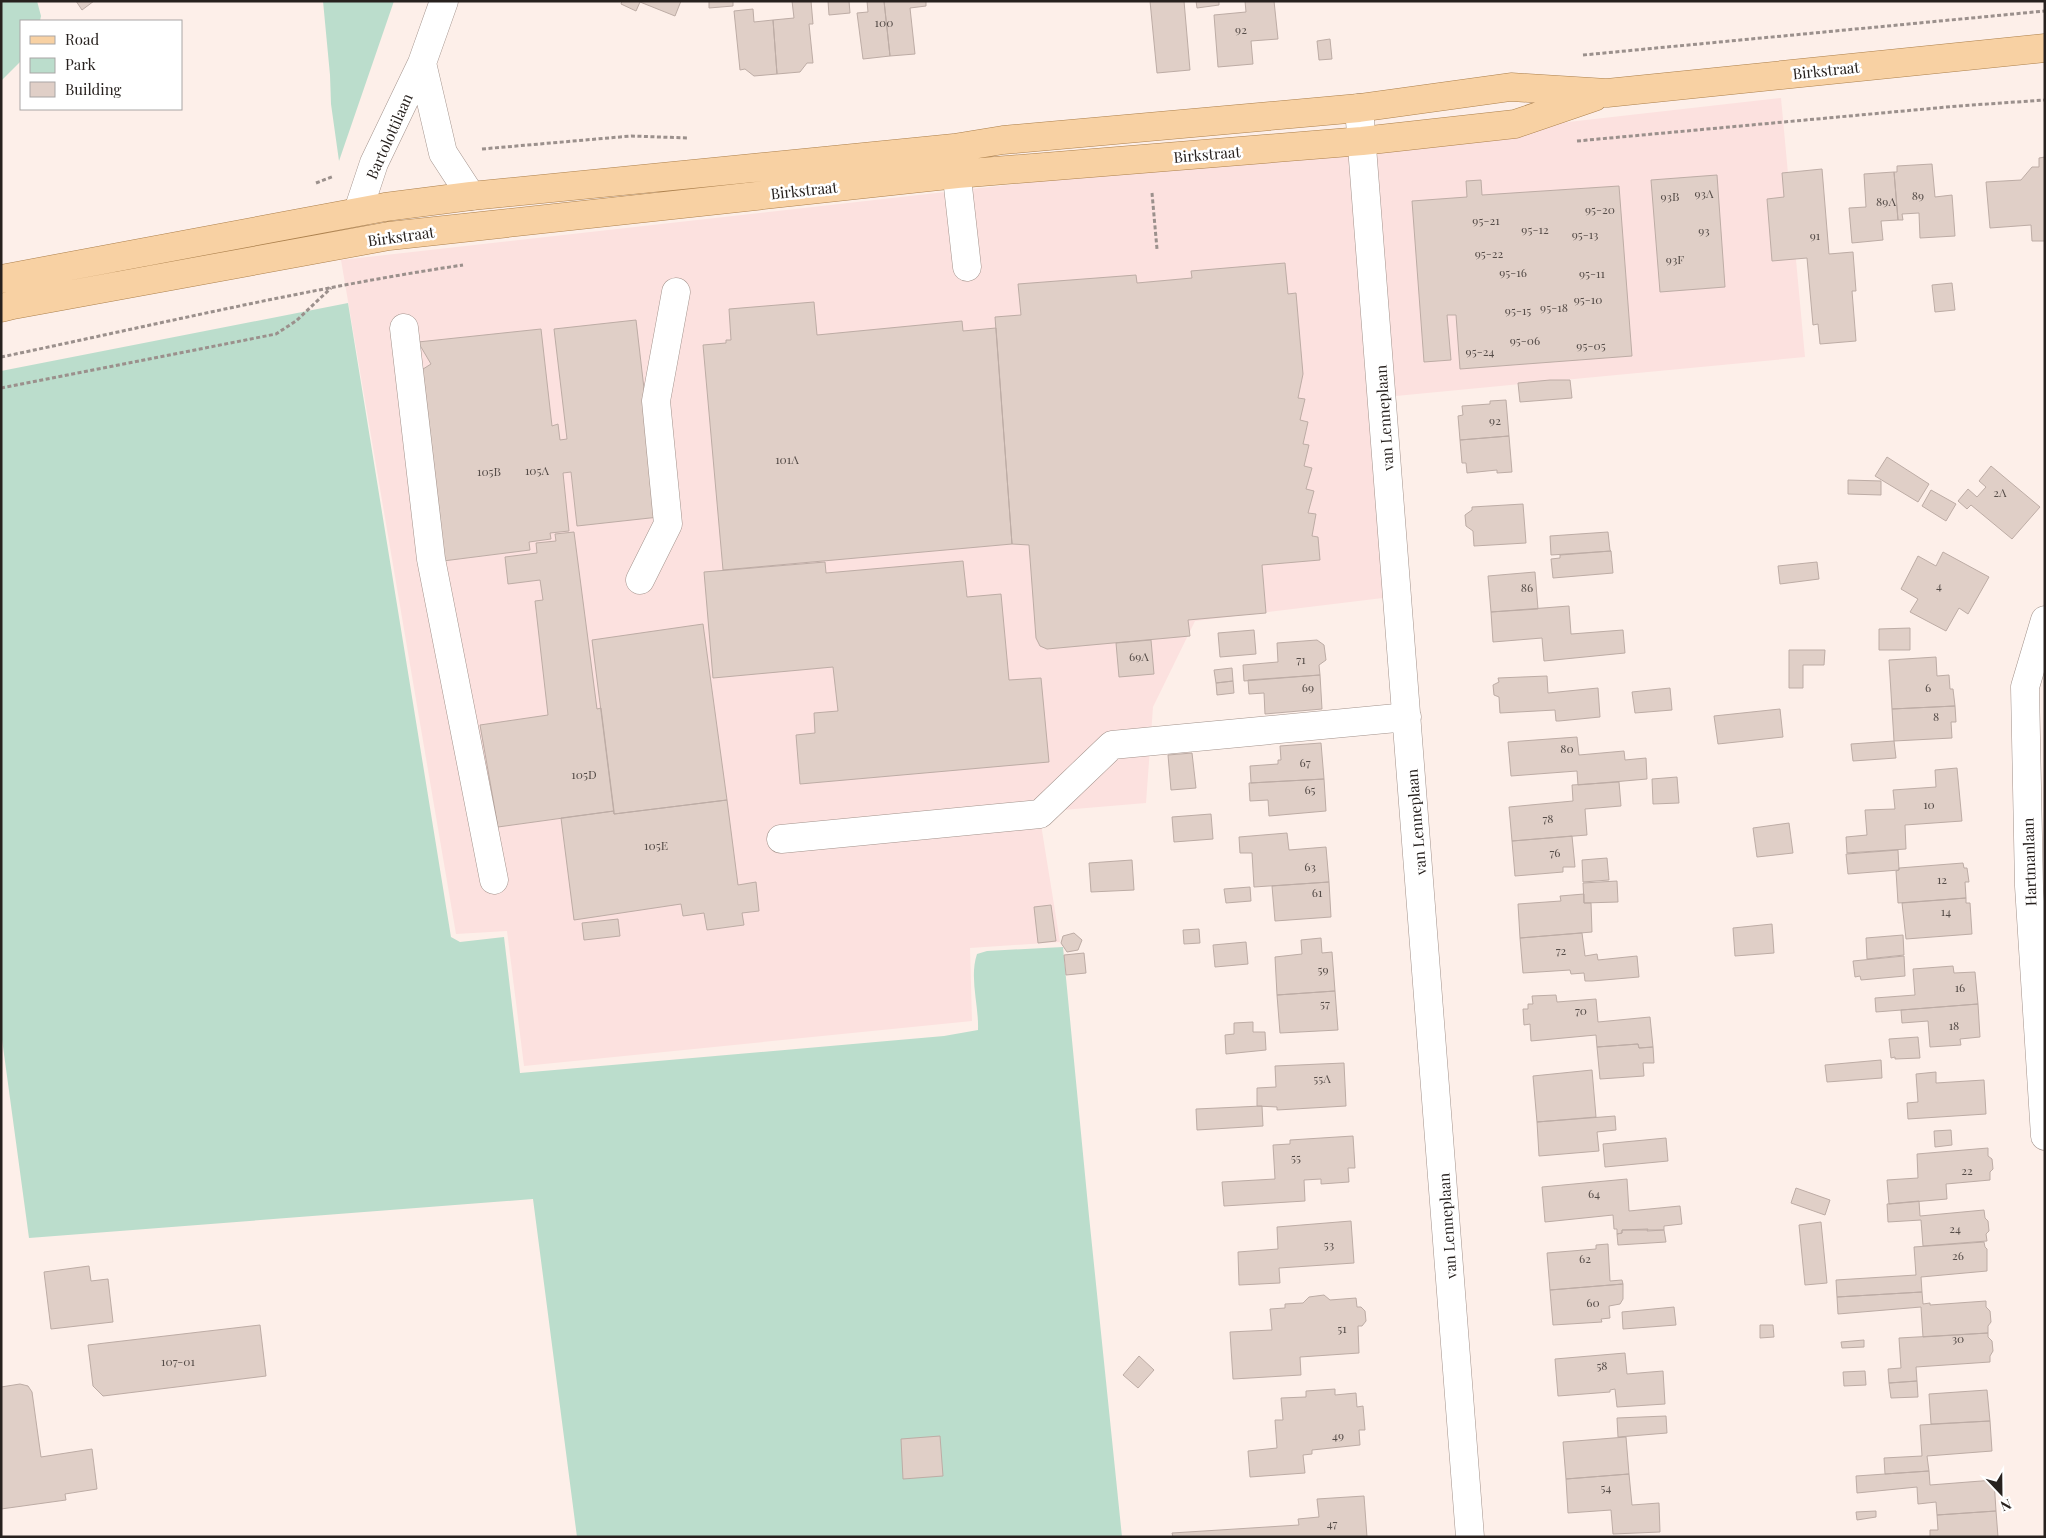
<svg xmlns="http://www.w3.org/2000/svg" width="2046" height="1538" font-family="'Playfair Display',serif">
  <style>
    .commercial { fill: #fce1df }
    .green { fill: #bdc }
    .building { fill: #e0cfc7; stroke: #bdaca5 }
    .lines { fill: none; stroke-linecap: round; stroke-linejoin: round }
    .minor-casing { stroke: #a2928b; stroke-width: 29 }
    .major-casing { stroke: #ac804d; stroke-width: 29 }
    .path { stroke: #9b908c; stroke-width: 3; stroke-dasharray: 4 2.5; stroke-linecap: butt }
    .minor { stroke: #fff; stroke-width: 28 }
    .major { stroke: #f8d1a3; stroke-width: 28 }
    .labels { text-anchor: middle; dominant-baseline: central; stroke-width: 5; stroke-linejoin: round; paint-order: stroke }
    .number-label { font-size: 12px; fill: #554c48 }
    .street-label { font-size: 15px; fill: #27211e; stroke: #fff }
  </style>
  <rect width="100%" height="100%" fill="#fdefe9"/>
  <path class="commercial" d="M1781,98L1805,357L1375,398L1391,597L1195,621L1153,707L1146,803L1039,812L1060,942L970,948L972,1021L524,1066L507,931L456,934L341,260Z"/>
  <path class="green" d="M1,1H37L41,16L40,21H21V61L1,81Z
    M323,1H394L339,161L331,104L330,75Z
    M348,303L451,937L460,942L504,937L520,1073L944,1036L978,1030C979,1005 969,978 977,954L987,951L1063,947L1089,1216L1122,1537H577L533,1199L29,1238L1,1032V371Z"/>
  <path class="building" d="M76,1H94L82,10Z
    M622,1H681L675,16L640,2L636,11L621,4Z
    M709,1H733V6L709,8Z
    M792,1H811L813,24H809L813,63H807L800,72L777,74L773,20L794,18Z
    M828,1H849L850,13L829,15Z
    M867,1H884L890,56L863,59L857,13L868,12Z
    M884,1H926V6L910,8L915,54L890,56Z
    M1150,1H1184L1190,70L1157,73Z
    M1196,1H1219V5L1197,8Z
    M1245,1H1274L1278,39L1251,41L1253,64L1218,67L1214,15L1246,12Z
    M753,9L754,22L773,20L777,74L754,76L745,69L740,70L734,11Z
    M1330,39L1332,59L1319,60L1317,41Z
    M2045,157V241H2032L2031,225L1990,228L1986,182L2021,180L2032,167H2039V158Z
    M1932,164L1935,197L1952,195L1955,236L1920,238L1919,213L1902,214L1903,220H1898L1894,172H1897V166Z
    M1822,169L1829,254L1853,252L1856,291H1852L1856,341L1820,344L1818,324L1813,325L1807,258L1772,261L1767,199L1784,197L1782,173Z
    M1894,172L1898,220L1881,221L1883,240L1852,243L1849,208L1866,207L1864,174Z
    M1717,175L1725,287L1660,292L1651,180Z
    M1481,180L1482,195L1619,186L1632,356L1460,369L1456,315H1447L1451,360L1424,362L1412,201L1467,197L1466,181Z
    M1285,263L1288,294L1296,293L1303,374L1298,398L1305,399L1300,420L1308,422L1303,444L1309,445L1304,466L1312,468L1306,489L1314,491L1308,513L1316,514L1312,536L1318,537L1320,560L1262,565L1266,613L1188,620L1190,636L1047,649L1040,646L1036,638L1029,545L1012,544L995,317L1021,315L1018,284L1136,275L1137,283L1192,278L1191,271Z
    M1952,283L1955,310L1935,312L1932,285Z
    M814,302L817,335L962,321L963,331L996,328L1012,544L723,570L703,345L726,343V340H731L729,309Z
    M636,320L659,517L577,526L571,472L563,473L569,531L550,533L551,539L529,542L530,550L443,561L420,371L431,364L418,342L541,329L552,426L558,424L560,440L567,439L554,329Z
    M1550,380H1570L1572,398L1520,402L1518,383Z
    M1506,400L1509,436L1460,440L1458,416L1463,415L1462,406L1490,404V401Z
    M1509,436L1512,472L1497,473V470L1467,473L1466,463H1462L1460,440Z
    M1887,457L1929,484L1918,502L1875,476Z
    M1991,466L2040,507L2012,539L1971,505L1967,509L1958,501L1968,489L1977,497L1986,487L1979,481Z
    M1848,480L1881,481V495L1848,494Z
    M1931,490L1956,504L1946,521L1922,506Z
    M1523,504L1526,543L1474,546L1473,531L1466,526L1465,515L1472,510V507Z
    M574,532L597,709L601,708L614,811L498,827L480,725L548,715L535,601L543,600L540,580L508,584L505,557L537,553L536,543L556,541L555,534Z
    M1608,532L1610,550L1611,551L1551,555L1550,536Z
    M1611,551L1613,573L1553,578L1551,559L1560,558V555Z
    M1943,552L1989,577L1968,614L1959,608L1946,631L1910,612L1918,599L1901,589L1918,556L1936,566Z
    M963,561L967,597L1001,594L1009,680L1041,678L1049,762L800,784L796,735L815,733L814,713L838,711L833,667L713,678L704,572L825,562L826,573Z
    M1817,562L1819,579L1780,584L1778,566Z
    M1535,572L1538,609L1491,612L1488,576Z
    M1569,606L1571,634L1623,630L1625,653L1544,661L1542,638L1493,642L1491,612Z
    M703,624L727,800L614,814L592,640Z
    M1910,628V650H1879V629Z
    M1254,630L1256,654L1220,657L1218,633Z
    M1151,640L1154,674L1119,677L1116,643Z
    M1317,640L1324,645L1326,660L1319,665L1320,675L1244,681L1243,665L1278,662L1277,643Z
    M1789,650H1825L1824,665H1803V688H1789Z
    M1936,657L1937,676L1949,675L1950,689H1953L1955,706L1892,709L1889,660Z
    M1232,668L1233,681L1216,683L1214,670Z
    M1320,675L1322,709L1265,714L1264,693L1249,694L1248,680Z
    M1547,676L1548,693L1598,688L1600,717L1559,721H1556L1555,710L1500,713L1499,697L1494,695L1493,685L1499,682L1498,678Z
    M1233,681L1234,693L1217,695L1216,683Z
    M1670,688L1672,710L1635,713L1632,692Z
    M1955,706L1956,722H1951L1952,738L1894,741L1892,709Z
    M1780,709L1783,737L1718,744L1714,716Z
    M1577,737L1579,755L1624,751L1625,760L1646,758L1647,779L1578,785L1577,771L1511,776L1508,742Z
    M1894,741L1896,758L1853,761L1851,744Z
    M1321,743L1324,779L1251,783L1250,766L1278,764V760H1281L1280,746Z
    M1192,753L1196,788L1171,790L1168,755Z
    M1957,768L1962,821L1905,825L1906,849L1847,853L1846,837L1867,835L1865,810L1895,809L1893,790L1936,787L1935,770Z
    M1677,777L1679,803L1653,804L1652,779Z
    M1324,779L1326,811L1269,816L1268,800L1250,801L1249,783Z
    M1619,782L1621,806L1585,809L1587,835L1512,841L1509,807L1573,801L1572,785Z
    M727,800L738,885L756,882L759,911L742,913L744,925L707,930L704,913L683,916L681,904L574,920L561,818L614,811V814Z
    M1211,814L1213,839L1174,842L1172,817Z
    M1789,823L1793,853L1757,857L1753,828Z
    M1287,833L1289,850L1326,847L1329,882L1254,887L1252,853H1240L1239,837Z
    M1572,836L1575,867H1563V872L1515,876L1512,841Z
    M1898,850L1899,870L1848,874L1846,854Z
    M1607,858L1609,880L1583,882L1582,860Z
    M1132,860L1134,890L1091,892L1089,863Z
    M1963,863L1964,868H1967L1969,882H1965L1966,898L1898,903L1896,871L1899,870V868Z
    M1617,881L1618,902L1584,903L1583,883Z
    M1329,882L1331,917L1275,921L1272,886Z
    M1250,887L1251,901L1226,903L1224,889Z
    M1584,894V903H1591L1592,932L1520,938L1518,904L1561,901L1560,896Z
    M1966,898V903H1970L1972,934L1906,939L1902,903Z
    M1051,905L1056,941L1038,943L1034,907Z
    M618,919L620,936L584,940L582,923Z
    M1772,924L1774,953L1735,956L1733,928Z
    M1199,929L1200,943L1184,944L1183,930Z
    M1074,933L1082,940L1078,950L1067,952L1061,943L1063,936Z
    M1582,933L1585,956L1597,954L1598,960L1637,956L1639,977L1592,981H1585L1584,973L1571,974L1570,970L1523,973L1520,938Z
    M1903,935L1904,955L1867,959L1866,938Z
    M1321,938L1322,953L1332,952L1335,991L1277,995L1275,957L1302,954L1301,940Z
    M1246,942L1248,964L1215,967L1213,945Z
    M1084,953L1086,973L1066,975L1064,955Z
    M1904,956L1905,976L1861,980L1860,976L1855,977L1853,961Z
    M1953,966L1954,973L1975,972L1978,1004L1876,1012L1875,998L1915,995L1913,969Z
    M1335,991L1338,1030L1280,1033L1277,995Z
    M1556,995L1557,1002L1596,999L1598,1022L1650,1017L1653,1047L1639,1048L1638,1044L1597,1047L1596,1035L1531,1041L1530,1024L1524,1025L1523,1009H1528V1004H1533L1532,996Z
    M1978,1004L1980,1037L1960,1039L1961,1045L1930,1047L1928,1021L1902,1023L1901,1010Z
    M1253,1022V1032H1265L1266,1050L1226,1054L1225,1035L1234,1034V1023Z
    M1918,1037L1920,1058L1895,1059V1057L1891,1058L1889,1039Z
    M1638,1044L1639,1048L1653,1047L1654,1063H1643L1644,1076L1600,1079L1597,1047Z
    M1881,1060L1882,1078L1827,1082L1825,1065Z
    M1344,1063L1346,1106L1277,1110V1107L1257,1106V1088L1276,1087L1275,1066Z
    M1592,1070L1596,1117L1537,1122L1533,1076Z
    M1936,1072V1083L1984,1080L1986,1114L1908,1119L1907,1103L1918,1102L1916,1074Z
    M1262,1106L1263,1126L1197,1130L1196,1109Z
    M1615,1116L1616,1130L1597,1132L1599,1151L1539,1156L1537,1122Z
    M1951,1130L1952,1145L1935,1147L1934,1131Z
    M1353,1136L1355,1168H1348L1349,1182L1321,1184V1179L1304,1180L1305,1201L1224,1206L1222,1182L1275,1179L1273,1145L1290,1144V1140Z
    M1666,1138L1668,1161L1605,1167L1603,1144Z
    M1988,1148V1156L1992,1159L1993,1169L1990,1172V1180L1946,1184L1947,1199L1889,1204L1887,1180L1918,1178L1917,1154Z
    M1627,1179L1629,1211L1680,1206L1682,1224L1664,1226V1230H1622V1233L1617,1234V1229H1614L1613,1215L1545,1222L1542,1187Z
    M1796,1188L1830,1200L1825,1215L1791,1203Z
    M1919,1201L1920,1216L1984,1210L1985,1218L1988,1221L1989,1231L1986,1234L1987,1241L1923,1246L1921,1220L1888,1222L1887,1204Z
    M1351,1221L1354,1263L1279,1268L1280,1283L1239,1285L1238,1252L1278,1249L1277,1227Z
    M1821,1222L1827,1283L1805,1285L1799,1225Z
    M1648,1229L1647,1231L1664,1230L1666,1242L1618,1245L1617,1234L1622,1233V1230Z
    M1984,1242L1985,1247L1987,1249V1271L1921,1277L1922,1292L1837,1297L1836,1280L1916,1275L1914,1247Z
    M1608,1244L1610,1281L1622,1280L1623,1284L1550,1290L1547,1253L1596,1249V1245Z
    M89,1266L91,1281L108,1279L113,1322L51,1329L44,1272Z
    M1623,1284V1299L1620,1304L1609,1306L1610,1318L1601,1319L1602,1322L1553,1325L1550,1290Z
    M1922,1292L1923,1304L1930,1303V1305L1986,1301V1307L1990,1311L1991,1322L1988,1326V1333L1923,1337L1921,1307L1838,1314L1837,1297Z
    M1324,1295L1330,1300L1356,1298L1357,1307H1361L1365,1311L1366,1321L1362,1326H1358L1359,1353L1300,1357L1301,1375L1233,1379L1230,1332L1272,1330L1270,1309L1285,1308V1304L1303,1303L1309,1297Z
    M1674,1307L1676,1325L1623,1329L1622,1312Z
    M260,1325L266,1376L103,1396L93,1386L88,1345Z
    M1760,1325H1773L1774,1337L1760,1338Z
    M1988,1333V1337L1992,1341L1993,1351L1990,1356V1362L1916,1367L1917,1381L1889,1383L1888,1369L1901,1368L1899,1338Z
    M1864,1340V1347L1842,1348L1841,1342Z
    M1625,1353L1627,1374L1663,1371L1665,1404L1617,1407L1615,1389L1610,1390V1392L1558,1396L1555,1359Z
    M1139,1356L1154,1370L1138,1388L1123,1375Z
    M1865,1371L1866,1385L1844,1386L1843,1372Z
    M1917,1381L1918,1397L1891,1398L1889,1383Z
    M20,1384L28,1386L32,1392L41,1457L92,1449L97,1489L65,1494L66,1500L1,1509V1387Z
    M1335,1389V1395L1356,1393L1357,1407L1363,1406L1365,1430H1359L1360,1445L1312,1450V1454L1303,1455L1305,1473L1250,1477L1248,1451L1277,1448L1275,1420H1283L1281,1398L1306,1397V1391Z
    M1987,1390L1990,1421L1931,1424L1929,1394Z
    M1666,1416L1667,1433L1618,1437L1617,1418Z
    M1990,1421L1992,1451L1927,1456L1929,1471L1885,1474L1884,1458L1922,1456L1920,1425Z
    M940,1436L943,1476L903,1479L901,1439Z
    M1626,1437L1629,1474L1566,1479L1563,1442Z
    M1929,1471L1930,1485L1994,1480L1996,1511L1937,1515L1936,1502L1918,1504L1917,1487L1857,1493L1856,1476Z
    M1629,1474L1632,1505L1659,1503L1660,1532L1613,1534L1611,1510L1568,1513L1566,1479Z
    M1364,1496L1367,1537H1173L1172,1533L1299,1525L1298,1519L1319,1517L1317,1499Z
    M1876,1511V1517L1857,1520L1856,1512Z
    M1996,1511L1998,1537H1930V1530H1938L1937,1515Z"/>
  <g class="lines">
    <defs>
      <path id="minor" d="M422,63L443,153L471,196
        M1359,108L1470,1537
        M954,151L967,267
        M358,211L374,163L422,63L444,1
        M404,328L431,559L494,880
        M640,580L668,524L656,401L676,292
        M2045,620L2025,687L2029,886L2045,1136
        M781,839L1040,814L1112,745L1407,717"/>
      <path id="major" d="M1,279L385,207L471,196L954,148L1003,140L1359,108L1511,87L1607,93L2045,48
        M1,308L13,305L389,236L957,174L1362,141L1515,124L1594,97"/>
    </defs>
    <use href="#minor" class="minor-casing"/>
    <use href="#major" class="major-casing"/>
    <path class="path" d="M1583,55L2045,11
      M1577,141L1958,106L2045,100
      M482,149L631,136L688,138
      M316,183L334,176
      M1152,193L1157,249
      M1,357C155,325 308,288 463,265
      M1,388L276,334L296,321L331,288"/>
    <use href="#minor" class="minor"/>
    <use href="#major" class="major"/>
  </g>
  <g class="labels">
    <g class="number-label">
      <text x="884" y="22">100</text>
      <text x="1241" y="29">92</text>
      <text x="1704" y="193">93A</text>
      <text x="1918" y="195">89</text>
      <text x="1670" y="196">93B</text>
      <text x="1886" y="201">89A</text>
      <text x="1600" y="209">95-20</text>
      <text x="1486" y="220">95-21</text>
      <text x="1535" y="229">95-12</text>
      <text x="1704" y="230">93</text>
      <text x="1585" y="234">95-13</text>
      <text x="1815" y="235">91</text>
      <text x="1489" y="253">95-22</text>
      <text x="1675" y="259">93F</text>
      <text x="1513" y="272">95-16</text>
      <text x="1592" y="273">95-11</text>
      <text x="1588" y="299">95-10</text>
      <text x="1554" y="307">95-18</text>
      <text x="1518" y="310">95-15</text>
      <text x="1525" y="340">95-06</text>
      <text x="1591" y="345">95-05</text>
      <text x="1480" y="351">95-24</text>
      <text x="1495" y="420">92</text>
      <text x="787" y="459">101A</text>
      <text x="537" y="470">105A</text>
      <text x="489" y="471">105B</text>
      <text x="2000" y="492">2A</text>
      <text x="1939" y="585">4</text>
      <text x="1527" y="587">86</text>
      <text x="1139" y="656">69A</text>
      <text x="1301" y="659">71</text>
      <text x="1308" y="687">69</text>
      <text x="1928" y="687">6</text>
      <text x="1936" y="716">8</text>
      <text x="1567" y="748">80</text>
      <text x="1305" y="762">67</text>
      <text x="584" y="774">105D</text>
      <text x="1310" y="789">65</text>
      <text x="1929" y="804">10</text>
      <text x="1548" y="818">78</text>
      <text x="656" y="845">105E</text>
      <text x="1555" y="852">76</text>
      <text x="1310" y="866">63</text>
      <text x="1942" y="879">12</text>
      <text x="1317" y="892">61</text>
      <text x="1946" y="911">14</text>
      <text x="1561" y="950">72</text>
      <text x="1323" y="969">59</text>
      <text x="1960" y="987">16</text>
      <text x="1325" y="1003">57</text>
      <text x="1581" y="1010">70</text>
      <text x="1954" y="1025">18</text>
      <text x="1322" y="1078">55A</text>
      <text x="1296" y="1157">55</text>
      <text x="1967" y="1170">22</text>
      <text x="1594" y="1193">64</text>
      <text x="1955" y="1228">24</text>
      <text x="1329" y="1244">53</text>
      <text x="1958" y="1255">26</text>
      <text x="1585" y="1258">62</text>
      <text x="1593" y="1302">60</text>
      <text x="1342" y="1328">51</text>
      <text x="1958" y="1338">30</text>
      <text x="178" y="1361">107-01</text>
      <text x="1602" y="1365">58</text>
      <text x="1338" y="1435">49</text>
      <text x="1606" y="1487">54</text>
      <text x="1332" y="1523">47</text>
    </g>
    <g class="street-label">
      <text transform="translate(1826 70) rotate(-6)">Birkstraat</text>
      <text transform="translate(389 136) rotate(-66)">Bartolottilaan</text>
      <text transform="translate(1207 154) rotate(-5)">Birkstraat</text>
      <text transform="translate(804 190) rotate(-6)">Birkstraat</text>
      <text transform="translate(401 236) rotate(-8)">Birkstraat</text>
      <text transform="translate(1384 418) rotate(-94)">van Lenneplaan</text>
      <text transform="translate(1416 822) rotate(-95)">van Lenneplaan</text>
      <text transform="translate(2029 862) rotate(-92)">Hartmanlaan</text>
      <text transform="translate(1447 1226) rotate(-94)">van Lenneplaan</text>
    </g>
  </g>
  <rect width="2046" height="1538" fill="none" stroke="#27211e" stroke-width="5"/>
  <rect x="20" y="20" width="162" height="90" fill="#ffffff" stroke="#a9a6a5"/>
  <rect x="30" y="36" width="25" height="8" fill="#f8d1a3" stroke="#a9a6a5"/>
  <text x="65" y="45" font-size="15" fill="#27211e">Road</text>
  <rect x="30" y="58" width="25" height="15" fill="#bbddcc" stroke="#a9a6a5"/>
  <text x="65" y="70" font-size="15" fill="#27211e">Park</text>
  <rect x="30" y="82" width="25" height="15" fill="#e0cfc7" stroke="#a9a6a5"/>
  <text x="65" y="95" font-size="15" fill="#27211e">Building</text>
  <g transform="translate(2001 1493) rotate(158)" stroke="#ffffff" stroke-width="4" paint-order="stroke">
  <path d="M0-4L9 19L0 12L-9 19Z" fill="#27211e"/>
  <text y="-8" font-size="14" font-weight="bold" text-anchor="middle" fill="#27211e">N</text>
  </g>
</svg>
